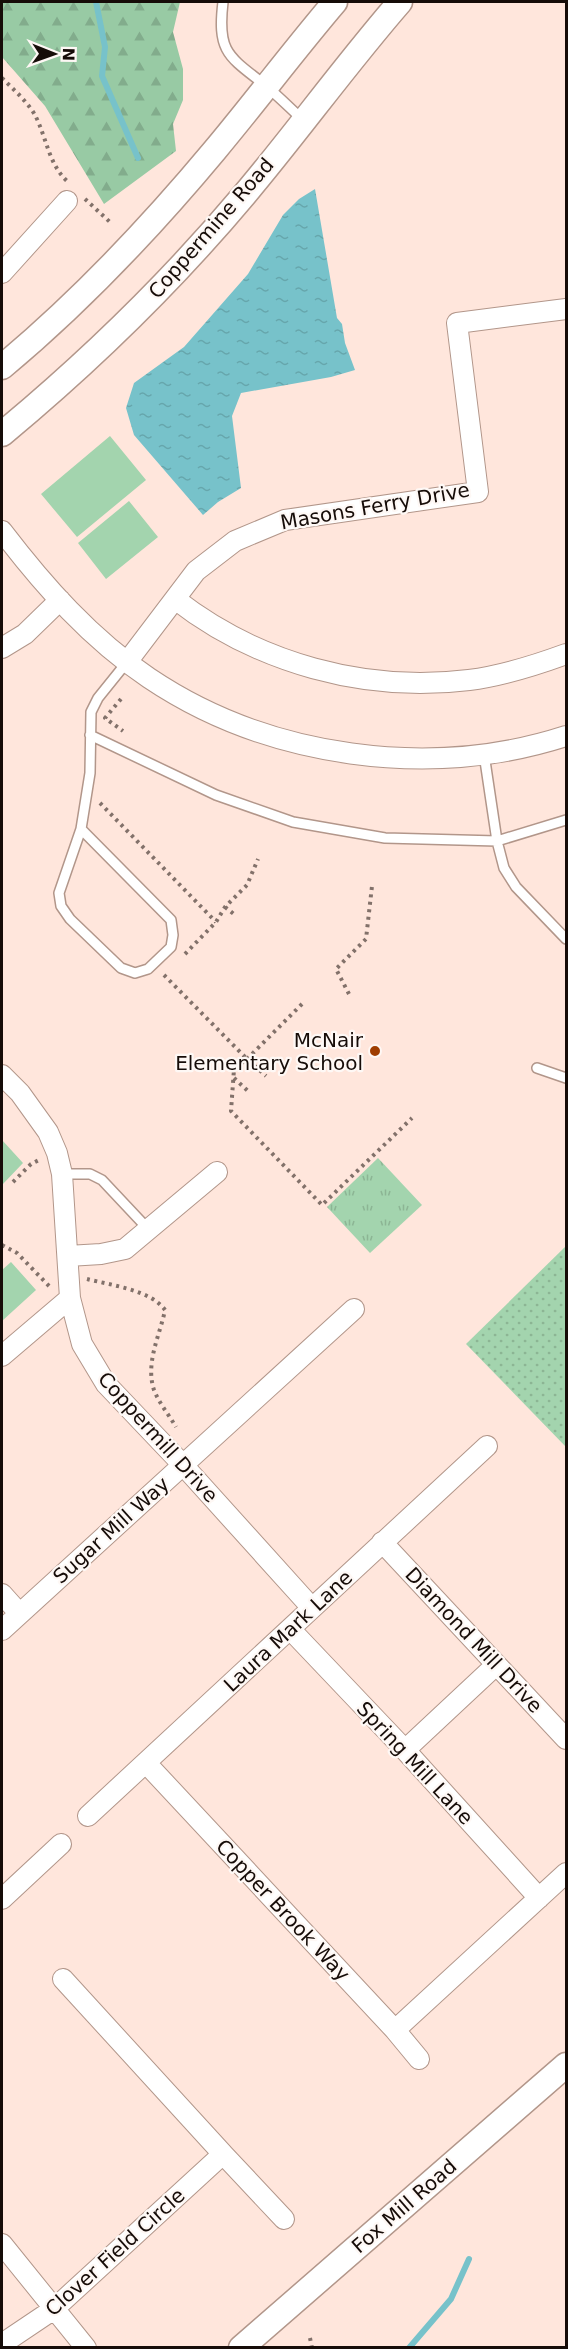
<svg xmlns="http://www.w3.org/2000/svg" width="568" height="2349" font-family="'DejaVu Sans',sans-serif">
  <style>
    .grass { fill: url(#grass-dots) }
    .forest { fill: url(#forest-firs) }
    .park { fill: url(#park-tufts) }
    .pitch { fill: #a3d4ae }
    .water { fill: url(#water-ripples) }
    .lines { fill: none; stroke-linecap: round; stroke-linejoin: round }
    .stream { stroke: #77c2ca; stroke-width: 6 }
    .service-casing { stroke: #b2968a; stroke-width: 12 }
    .minor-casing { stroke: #b2968a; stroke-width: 22 }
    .tertiary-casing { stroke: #b2968a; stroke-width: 27 }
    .path { stroke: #82716a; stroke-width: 4; stroke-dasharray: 3 4.5; stroke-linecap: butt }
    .service { stroke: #fff; stroke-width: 9 }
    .minor { stroke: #fff; stroke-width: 20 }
    .tertiary { stroke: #fff; stroke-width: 24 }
    .poi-dot { fill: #9f3d00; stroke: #fef8f5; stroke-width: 2 }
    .labels { text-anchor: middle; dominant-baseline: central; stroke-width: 4.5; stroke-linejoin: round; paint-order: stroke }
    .street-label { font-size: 20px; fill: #160c08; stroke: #fef8f5 }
    .poi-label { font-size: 20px; fill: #160c08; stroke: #fef8f5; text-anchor: end }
  </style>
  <defs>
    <pattern id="grass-dots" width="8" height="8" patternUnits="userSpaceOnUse" patternTransform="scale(1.5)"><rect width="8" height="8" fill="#a3d4ae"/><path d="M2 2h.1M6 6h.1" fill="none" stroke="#8cb594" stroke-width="1.8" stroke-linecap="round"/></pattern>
    <pattern id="forest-firs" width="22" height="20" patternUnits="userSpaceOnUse" patternTransform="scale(1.5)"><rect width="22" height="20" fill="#98caa4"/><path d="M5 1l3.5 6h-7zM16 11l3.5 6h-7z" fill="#82ac8c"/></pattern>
    <pattern id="park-tufts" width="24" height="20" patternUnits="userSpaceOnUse" patternTransform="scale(1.5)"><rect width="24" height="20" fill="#a3d4ae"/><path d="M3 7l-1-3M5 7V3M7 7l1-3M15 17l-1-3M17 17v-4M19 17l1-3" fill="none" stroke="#8cb594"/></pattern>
    <pattern id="water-ripples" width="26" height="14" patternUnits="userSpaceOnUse" patternTransform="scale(1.5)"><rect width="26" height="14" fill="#77c2ca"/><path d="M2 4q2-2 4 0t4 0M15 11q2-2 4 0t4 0" fill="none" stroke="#66a6ac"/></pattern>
  </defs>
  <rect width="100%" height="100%" fill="#ffe6dc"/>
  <path class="grass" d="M566,1246V1447L466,1344Z"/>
  <path class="forest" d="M2,2H180L173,32L183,69V100L173,124L176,151L104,204L45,106L2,57Z"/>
  <path class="park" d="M378,1158L422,1205L370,1253L327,1207Z"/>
  <path class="pitch" d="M110,436L146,480L77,537L41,494Z
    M129,501L158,537L106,579L78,543Z
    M2,1140L23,1163L2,1185Z
    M11,1262L36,1290L2,1321V1270Z"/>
  <path class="water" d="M315,189L337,318L342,324L345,343L355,370L331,377L241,393L232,416L241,488L218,502L203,515L134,435L126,408L134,383L184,347L248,274L283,215L299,199Z"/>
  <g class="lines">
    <path class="stream" d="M96,2L105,47L102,76L138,158
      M409,2348L451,2299L469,2259"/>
    <defs>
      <path id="service" d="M223,2C217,52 228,56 265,85C278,96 290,108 303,120
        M90,735L216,795L293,822L385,838L497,841L566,820
        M484,754L497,841L504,868L516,887L566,939
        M81,829L171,920L173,935L171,947L148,969L135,973L121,968L70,919L61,906L59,893L81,829L90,773L91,712L98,698L127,662
        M537,1068L566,1078
        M62,1174H90L102,1180L149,1230"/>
      <path id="minor" d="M2,273L67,201
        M2,531C44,586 91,639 149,678C268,758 430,780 566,736
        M175,599C257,663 365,693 469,680C501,676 536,665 566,654
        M2,648L25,634L60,600
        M127,662L196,571L235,541L285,520L478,492L457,323L566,309
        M2,1075L20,1093L48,1132L57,1153L62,1174L70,1298L82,1344L106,1384L183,1465L312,1608
        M68,1256L101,1254L125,1249L217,1172
        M2,1356L70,1298
        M382,1542L566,1739
        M2,1594L19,1613
        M290,1629L405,1750L539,1898
        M2,1630L354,1309
        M405,1750L496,1665
        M146,1763L395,2030L419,2059
        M88,1816L487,1446
        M2,1899L61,1844
        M395,2030L566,1873
        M223,2154L284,2219
        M2,2244L86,2348
        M2,2344L54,2309L223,2154L63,1979"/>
      <path id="tertiary" d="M2,367C80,302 150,228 215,150C256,101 294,50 335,2
        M2,434C90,361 172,281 245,194C298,131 346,64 400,2
        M241,2348L566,2065"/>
    </defs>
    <use href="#service" class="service-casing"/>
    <use href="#minor" class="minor-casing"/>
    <use href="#tertiary" class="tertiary-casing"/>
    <path class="path" d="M2,78C13,89 29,103 36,117C47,140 49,164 67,181
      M85,199L111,223
      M121,699L105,718L123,731
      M100,803L216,922
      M225,907L235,915
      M185,954L216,922L225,907L247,885L258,859
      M164,975L247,1059L266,1076
      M349,994L336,969L366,939L372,886
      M302,1004L247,1059L234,1069L231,1111L322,1205L412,1118
      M234,1078L249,1092
      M13,1182L31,1164L39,1160
      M2,1245L17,1253L50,1287
      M87,1279C110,1285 151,1290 165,1310C160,1335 145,1363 154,1390C159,1403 169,1415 176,1427
      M310,2338L312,2348"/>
    <use href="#service" class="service"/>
    <use href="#minor" class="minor"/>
    <use href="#tertiary" class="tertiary"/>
  </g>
  <circle class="poi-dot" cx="375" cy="1051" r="6"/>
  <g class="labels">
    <g class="street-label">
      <text transform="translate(211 228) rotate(-49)">Coppermine Road</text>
      <text transform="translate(375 506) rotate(-10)">Masons Ferry Drive</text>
      <text transform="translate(158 1437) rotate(48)">Coppermill Drive</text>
      <text transform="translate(111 1530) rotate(-42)">Sugar Mill Way</text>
      <text transform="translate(288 1631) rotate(-43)">Laura Mark Lane</text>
      <text transform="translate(474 1640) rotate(47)">Diamond Mill Drive</text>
      <text transform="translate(415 1763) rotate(47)">Spring Mill Lane</text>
      <text transform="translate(283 1910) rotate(47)">Copper Brook Way</text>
      <text transform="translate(404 2206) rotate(-41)">Fox Mill Road</text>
      <text transform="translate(115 2252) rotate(-42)">Clover Field Circle</text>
    </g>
    <g class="poi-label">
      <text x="363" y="1040">McNair<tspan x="363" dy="23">Elementary School</tspan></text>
    </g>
  </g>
  <rect width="568" height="2349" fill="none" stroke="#160c08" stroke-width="6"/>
  <g transform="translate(54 54) rotate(91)" stroke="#fef8f5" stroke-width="4.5" paint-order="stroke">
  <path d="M0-4.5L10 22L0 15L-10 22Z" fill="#160c08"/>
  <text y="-9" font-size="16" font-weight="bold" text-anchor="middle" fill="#160c08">N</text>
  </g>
</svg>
